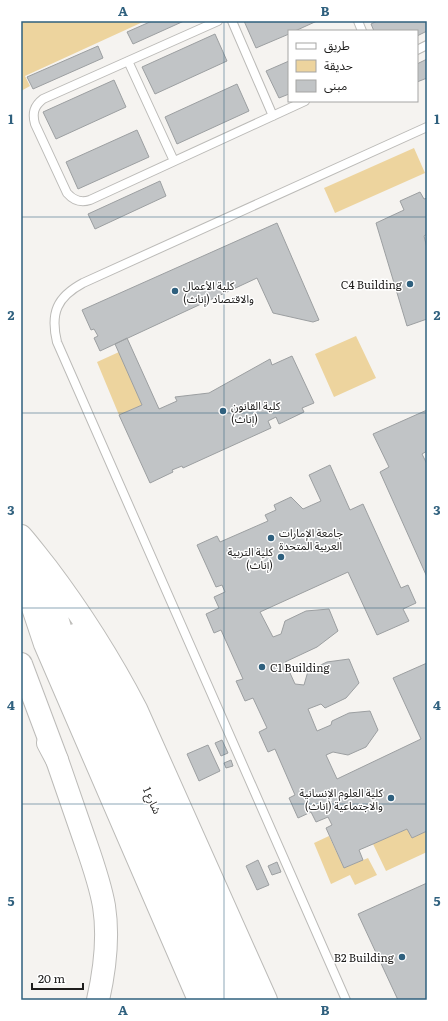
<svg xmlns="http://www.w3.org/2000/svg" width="448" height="1021" font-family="Literata,'Noto Sans Arabic',serif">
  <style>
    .green { fill: #edd49e }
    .building { fill: #c1c4c6; stroke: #9c9fa1 }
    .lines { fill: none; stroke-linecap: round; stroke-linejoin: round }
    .lane-casing { stroke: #bcbbb8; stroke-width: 10 }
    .secondary-casing { stroke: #bcbbb8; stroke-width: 24 }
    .highway-casing { stroke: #bcbbb8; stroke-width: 24 }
    .lane { stroke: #fff; stroke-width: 8 }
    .secondary { stroke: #fff; stroke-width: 22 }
    .highway { stroke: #fff; stroke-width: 22 }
    .grid { fill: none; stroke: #2f607e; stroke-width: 1; stroke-opacity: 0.55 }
    .poi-dot { fill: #2f607e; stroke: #fff; stroke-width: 1.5 }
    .labels { text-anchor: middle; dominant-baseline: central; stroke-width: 3; stroke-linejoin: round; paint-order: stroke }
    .poi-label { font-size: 11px; fill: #1e1d1c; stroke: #fff; text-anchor: end }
    .street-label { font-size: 11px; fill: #1e1d1c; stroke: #fff }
    .neatline { fill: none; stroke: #2f607e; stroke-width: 1.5 }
    .grid-label { font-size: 13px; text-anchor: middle; font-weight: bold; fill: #2f607e }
  </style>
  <rect width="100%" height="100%" fill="#f5f3f0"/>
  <path class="green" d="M21,21H145L25,76L30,86L21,91Z
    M414,148L425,173L335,213L324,188Z
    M356,336L376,378L334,397L315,354Z
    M119,352L142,405L119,415L97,362Z
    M407,829L412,838L427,831V852L386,871L373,844Z
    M329,836L344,868L368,858L377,875L355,885L350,875L331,884L314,843Z"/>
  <path class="building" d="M152,21H184L133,44L127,32Z
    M244,21H317L295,31H289V34L256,48Z
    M377,21H427V31L417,36V31H374L371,24Z
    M215,34L227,61L155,94L142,67Z
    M98,46L103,58L33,89L27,77Z
    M427,59V78L417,82V64Z
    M289,61V94L279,98L266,71Z
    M114,80L126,107L56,139L43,112Z
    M237,84L249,111L177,144L165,117Z
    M137,130L149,157L78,189L66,162Z
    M160,181L166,196L95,229L88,214Z
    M420,192L424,199L427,198V234L424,236L427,248V319L407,326L376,223L404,210L400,201Z
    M277,223L319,320L313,322L273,313L257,278L100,351L94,338L98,336L94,329L91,330L82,310Z
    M127,338L159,409L177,401L175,397L209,393L270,359L272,365L292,356L314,403L302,408L304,412L279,424L276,417L268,421L271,428L183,468L182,466L172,470L173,472L150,483L119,415L142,405L115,344Z
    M427,410V451L422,454L427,464V577L380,472L389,467L373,434Z
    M330,465L350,510L363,504L401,588L408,585L416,603L403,609L409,621L377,635L348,572L260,612L273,637L281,634L285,621L306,611L329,609L338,631L317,647L285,662L295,684L304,685L308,671L327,662L349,659L359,683L346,698L325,708L321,704L308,709L317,731L331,725L332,721L349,713L370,711L378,730L366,747L348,755L333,752L326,755L337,779L421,739L393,678L427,663V831L412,838L407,829L373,844L359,850L363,860L344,868L326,828L332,825L328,817L316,822L311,812L298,818L289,798L295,795L275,749L268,752L259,732L267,728L253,698L245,701L236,681L243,679L221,630L214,633L206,614L219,608L214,597L225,592L222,585L216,587L197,545L217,536L220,542L268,521L265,515L276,510L274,505L291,497L303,509L321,501L309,475Z
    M222,740L228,753L221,756L215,743Z
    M208,745L220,771L199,781L187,754Z
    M231,760L233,766L226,768L224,763Z
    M258,860L269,885L257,890L246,866Z
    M277,862L281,872L272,875L268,866Z
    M427,883V1000H398L358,914Z"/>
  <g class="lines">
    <defs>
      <path id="lane" d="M218,21L43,99C34,106 32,113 35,124L67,193C74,201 81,203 90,200L305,101
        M232,21L273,116
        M358,21L362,31
        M417,50L427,45
        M128,61L174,161
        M346,1000L57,342C50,313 57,297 83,283L427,127"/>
      <path id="secondary" d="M21,536C30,546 37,556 46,567C80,612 110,659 136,709L266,1000
        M21,551L30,599L45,644L199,1000
        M37,572L53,605L61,631L87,696L222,1000
        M75,635L87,656L103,688L244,1000
        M48,743L57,760C66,786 75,812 84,838C92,861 100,883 104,906C109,938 105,969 98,1000"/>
      <path id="highway" d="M21,664L57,760"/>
    </defs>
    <use href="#lane" class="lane-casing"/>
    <use href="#secondary" class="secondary-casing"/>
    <use href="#highway" class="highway-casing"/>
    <use href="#lane" class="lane"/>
    <use href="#secondary" class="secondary"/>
    <use href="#highway" class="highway"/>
  </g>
  <path class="grid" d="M224,21V1000M21,217H427M21,413H427M21,608H427M21,804H427"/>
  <g class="poi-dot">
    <circle cx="410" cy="284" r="4"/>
    <circle cx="175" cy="291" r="4"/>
    <circle cx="223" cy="411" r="4"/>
    <circle cx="271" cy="538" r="4"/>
    <circle cx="281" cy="557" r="4"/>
    <circle cx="262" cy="667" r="4"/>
    <circle cx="391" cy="798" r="4"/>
    <circle cx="402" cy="957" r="4"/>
  </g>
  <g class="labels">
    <g class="poi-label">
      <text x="402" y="284">C4 Building</text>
      <text x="183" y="285" text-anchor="start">كلية الأعمال<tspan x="183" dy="13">والاقتصاد (إناث)</tspan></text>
      <text x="231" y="405" text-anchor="start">كلية القانون<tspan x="231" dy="13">(إناث)</tspan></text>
      <text x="279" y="532" text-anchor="start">جامعة الإمارات<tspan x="279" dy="13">العربية المتحدة</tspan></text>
      <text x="273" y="551">كلية التربية<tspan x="273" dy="13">(إناث)</tspan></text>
      <text x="270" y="667" text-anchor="start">C1 Building</text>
      <text x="383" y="792">كلية العلوم الإنسانية<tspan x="383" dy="13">والاجتماعية (إناث)</tspan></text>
      <text x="394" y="957">B2 Building</text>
    </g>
    <g class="street-label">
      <text transform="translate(153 800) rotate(66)">شارع 1</text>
    </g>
  </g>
  <rect width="448" height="1021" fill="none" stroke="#ffffff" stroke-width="44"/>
  <rect x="288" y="30" width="130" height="72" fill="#ffffff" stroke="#a5a5a4"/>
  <rect x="296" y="43" width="20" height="6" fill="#ffffff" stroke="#a5a5a4"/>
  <text x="324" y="50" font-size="12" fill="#1e1d1c">طريق</text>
  <rect x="296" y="60" width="20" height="12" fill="#edd49e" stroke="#a5a5a4"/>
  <text x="324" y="70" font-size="12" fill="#1e1d1c">حديقة</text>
  <rect x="296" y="80" width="20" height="12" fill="#c1c4c6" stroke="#a5a5a4"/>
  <text x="324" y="90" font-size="12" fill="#1e1d1c">مبنى</text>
  <path d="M32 983v6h51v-6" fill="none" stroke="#1e1d1c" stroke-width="2"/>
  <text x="38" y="983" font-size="12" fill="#1e1d1c" stroke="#ffffff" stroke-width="3" paint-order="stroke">20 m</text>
  <rect x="22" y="22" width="404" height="977" class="neatline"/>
  <g class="grid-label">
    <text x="123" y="16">A</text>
    <text x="325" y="16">B</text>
    <text x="11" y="124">1</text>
    <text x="437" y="124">1</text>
    <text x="11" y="320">2</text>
    <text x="437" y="320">2</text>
    <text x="11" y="515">3</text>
    <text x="437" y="515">3</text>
    <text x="11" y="710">4</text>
    <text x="437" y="710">4</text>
    <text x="11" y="906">5</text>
    <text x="437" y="906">5</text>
    <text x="123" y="1015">A</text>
    <text x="325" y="1015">B</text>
  </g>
</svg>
